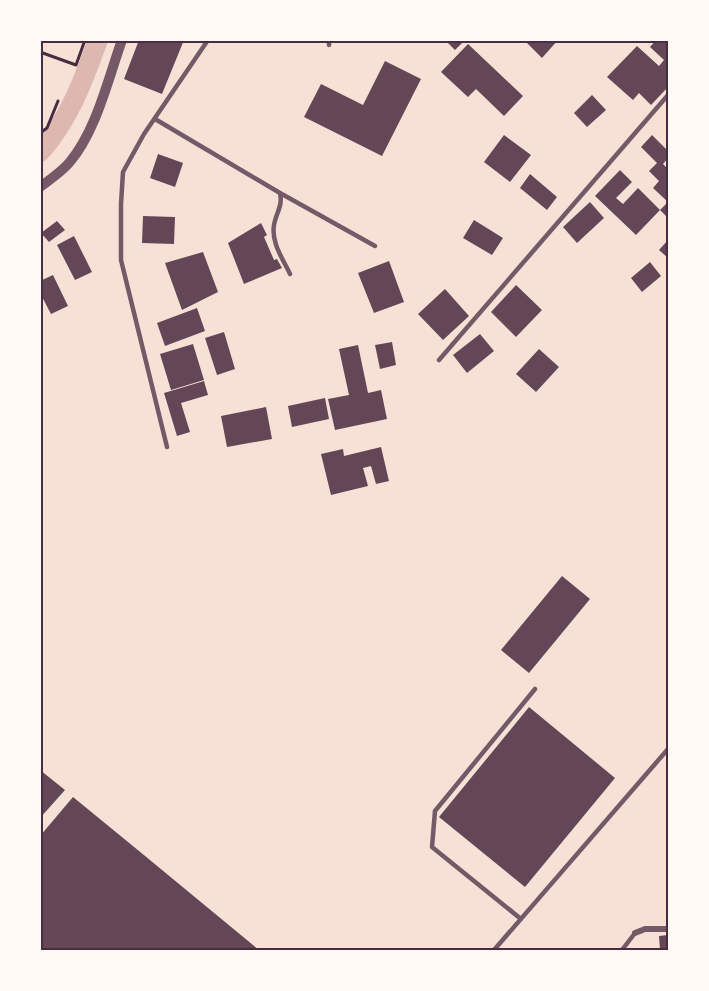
<svg xmlns="http://www.w3.org/2000/svg" width="709" height="991" font-family="Roboto,sans-serif">
  <style>
    .lines { fill: none; stroke-linecap: round; stroke-linejoin: round }
    .canal { stroke: #dcb8b0; stroke-width: 20 }
    .building { fill: #644757 }
    .path { stroke: #4a2c40; stroke-width: 3 }
    .service { stroke: #755966; stroke-width: 4.5 }
    .minor { stroke: #755966; stroke-width: 6 }
    .tertiary { stroke: #755966; stroke-width: 10 }
    .neatline { fill: none; stroke: #4a2c40; stroke-width: 2 }
  </style>
  <rect width="100%" height="100%" fill="#f7e1d7"/>
  <g class="lines">
    <path class="canal" d="M40,152C69,120 83,81 98,40"/>
  </g>
  <path class="building" d="M139,40H184L162,94L124,79Z
    M445,40H465L455,50Z
    M524,40H558L542,58Z
    M656,40H664L668,45V87L651,105L639,93L633,100L607,77L637,46L659,66L664,60L650,47Z
    M468,44L523,96L504,116L476,89L468,97L441,72Z
    M385,61L421,79L382,156L304,117L321,84L363,105Z
    M592,95L606,110L587,127L574,113Z
    M504,135L531,155L510,182L484,162Z
    M652,135L668,151V158L663,164L668,169V218L660,210L636,235L595,196L620,170L632,182L616,198L623,204L638,188L660,210L668,202L653,188L659,181L649,171L657,163L641,147Z
    M158,154L183,163L175,187L150,178Z
    M530,174L557,197L547,210L520,188Z
    M590,202L604,218L577,243L563,227Z
    M143,216L175,217L174,244L142,243Z
    M474,220L503,238L492,255L463,238Z
    M57,221L65,230L49,242L41,233Z
    M261,223L267,235L264,237L274,260L277,259L282,268L244,284L228,243Z
    M74,236L92,272L75,280L57,245Z
    M668,240V258L659,250Z
    M203,252L218,292L182,310L165,263Z
    M389,261L404,302L374,313L358,273Z
    M650,262L661,276L642,292L631,278Z
    M53,275L68,306L51,314L40,293V281Z
    M516,285L542,310L516,337L491,312Z
    M445,289L469,316L443,340L418,314Z
    M197,308L205,331L165,346L157,323Z
    M224,332L235,369L217,375L205,338Z
    M480,334L494,351L467,373L453,355Z
    M392,342L396,365L380,369L375,345Z
    M193,344L204,380L171,390L160,354Z
    M358,345L368,393L381,390L387,419L335,430L328,399L349,395L339,349Z
    M539,349L559,367L536,392L516,374Z
    M204,381L208,395L181,403L190,432L177,436L164,393Z
    M325,398L329,419L292,427L288,406Z
    M266,407L272,439L227,447L221,416Z
    M381,447L389,481L376,484L371,466L363,468L368,486L331,495L321,454L343,449L344,456Z
    M562,576L590,599L529,673L501,650Z
    M529,707L615,778L525,887L439,817Z
    M40,770L65,790L40,818Z
    M73,797L139,851L259,950H40V836Z
    M668,935V950H660L659,936Z"/>
  <g class="lines">
    <path class="path" d="M40,52L76,65L85,40
      M40,133L47,128L58,101"/>
    <path class="service" d="M329,40V45
      M155,119L280,193C283,206 276,213 274,225C271,243 283,259 290,274
      M280,193L375,246
      M439,360L668,95
      M167,447L121,260V204L123,172L144,134L208,40
      M521,919L432,847L435,811L535,689
      M494,950L668,749
      M622,950L635,933"/>
    <path class="minor" d="M635,933L645,929H668"/>
    <path class="tertiary" d="M40,187C51,179 61,172 69,163C96,132 108,79 122,40"/>
  </g>
  <rect width="709" height="991" fill="none" stroke="#fffaf5" stroke-width="84"/>
  <rect x="42" y="42" width="625" height="907" class="neatline"/>
</svg>
